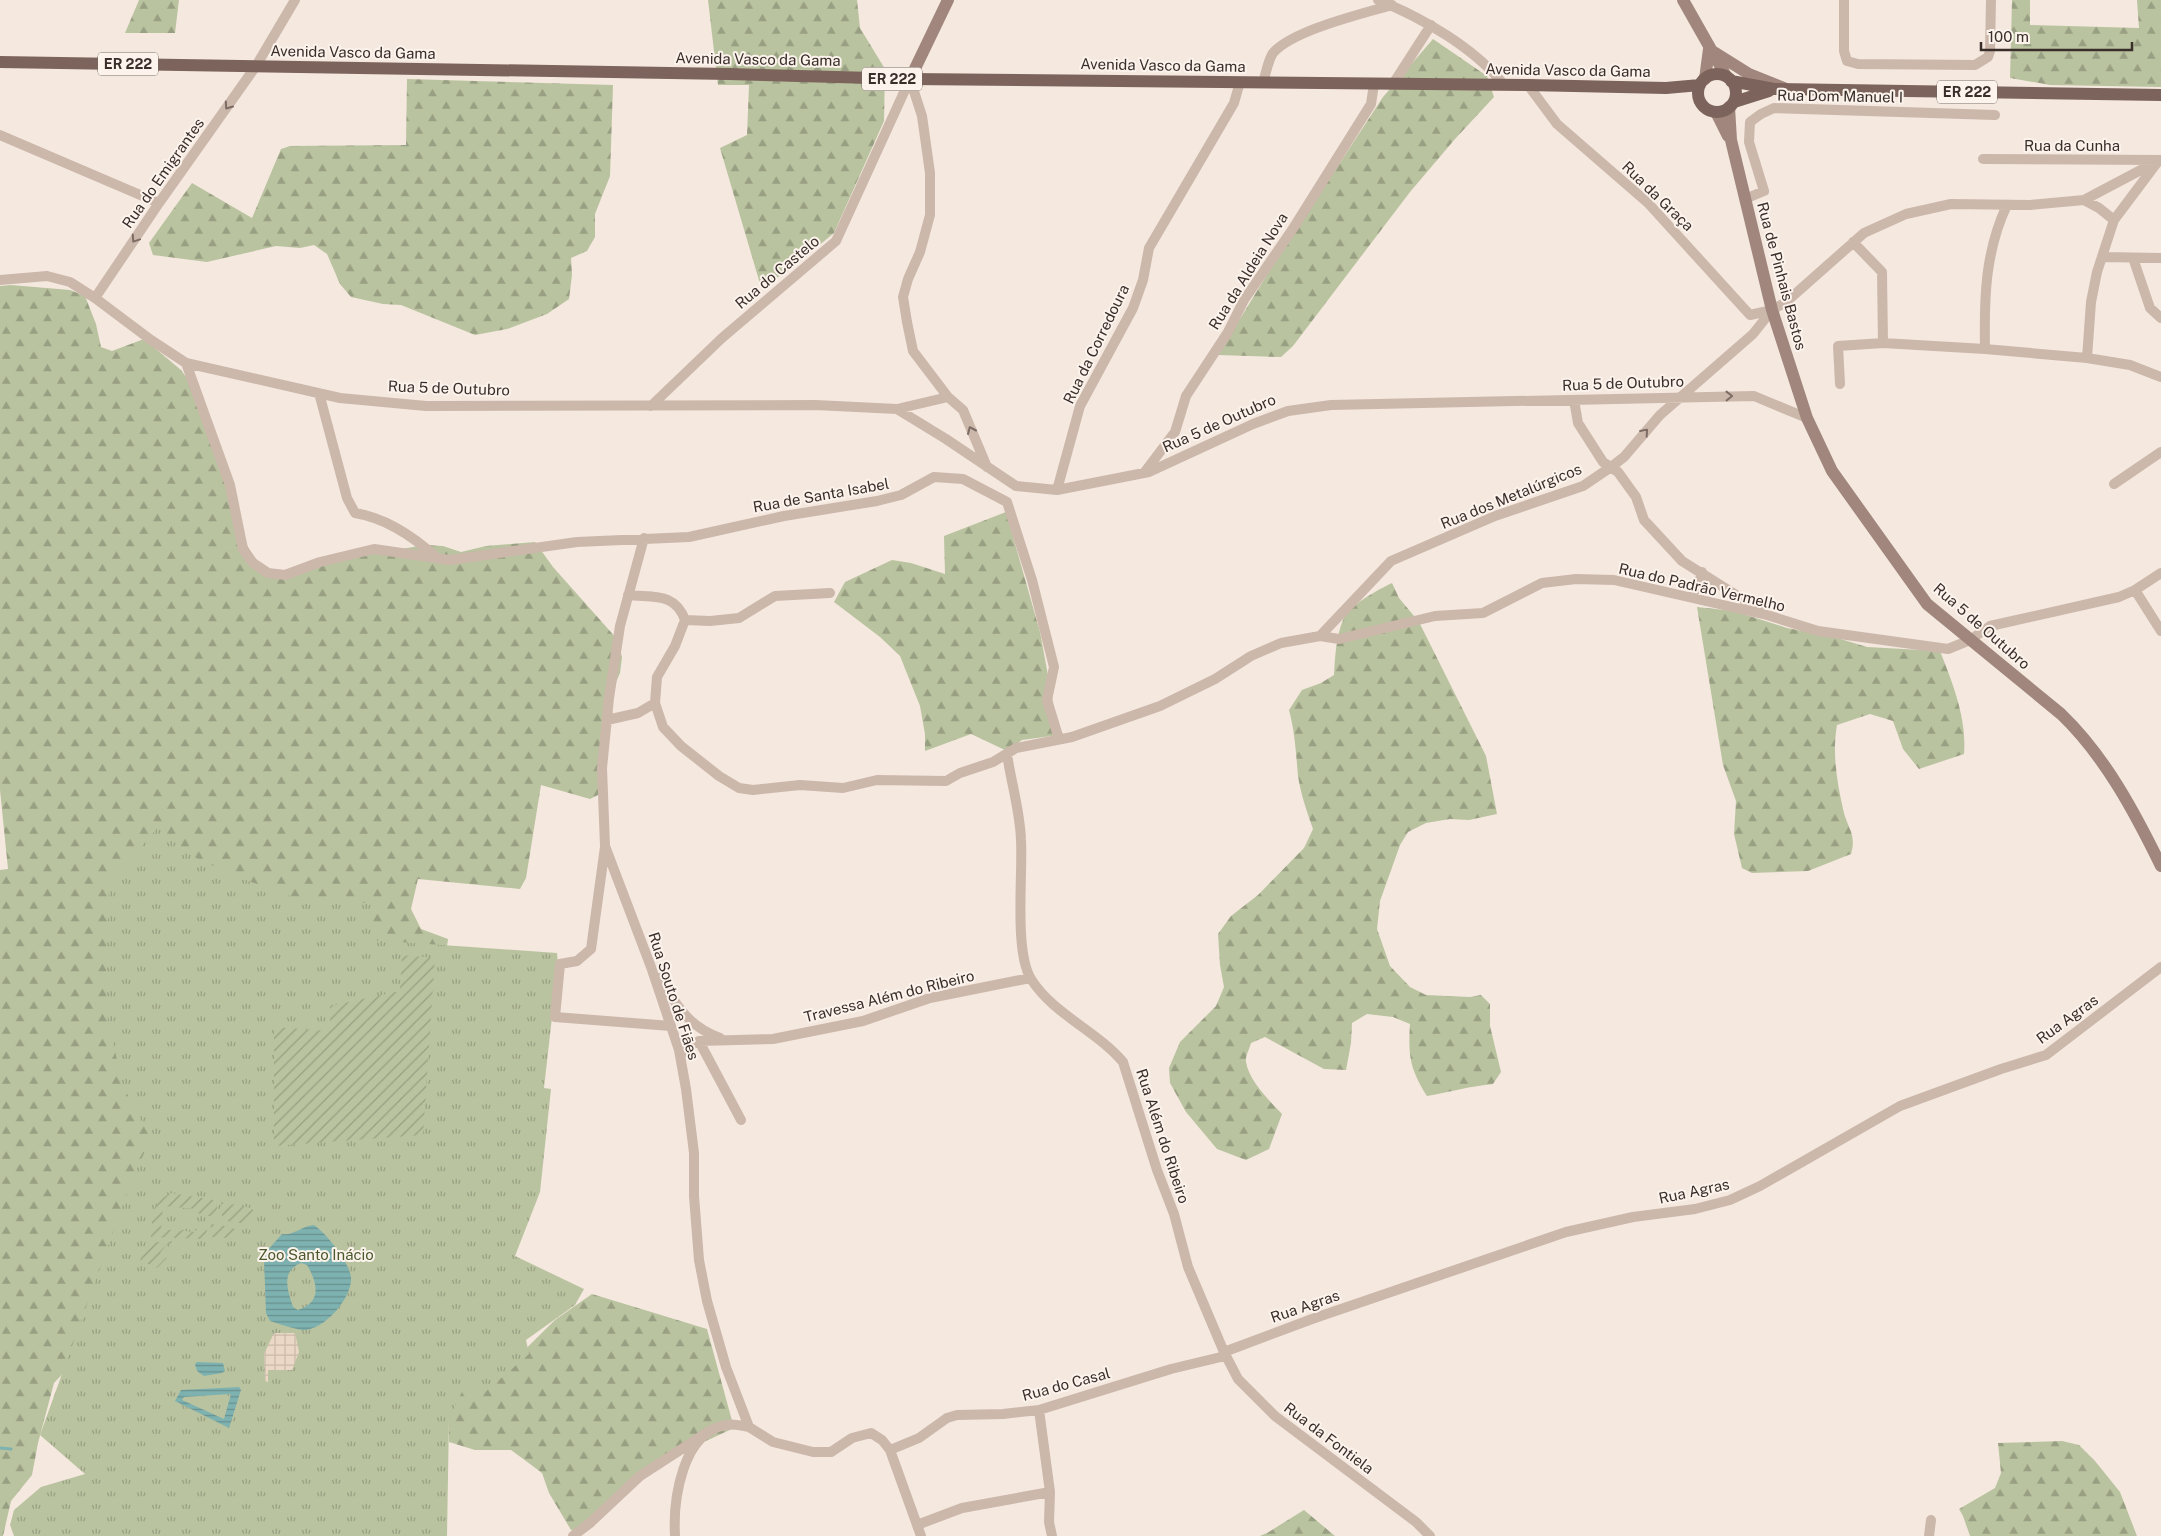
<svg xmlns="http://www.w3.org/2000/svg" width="2161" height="1536" font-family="'Public Sans',sans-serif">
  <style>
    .forest { fill: url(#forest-firs) }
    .park { fill: url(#park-tufts) }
    .garden { fill: url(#garden-furrows) }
    .plaza { fill: url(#plaza-grid) }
    .water { fill: url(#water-rules); fill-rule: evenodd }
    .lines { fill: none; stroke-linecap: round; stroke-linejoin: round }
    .stream { stroke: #7db2b0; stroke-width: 3 }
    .street { stroke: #ccb7ab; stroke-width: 10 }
    .secondary { stroke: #a0867c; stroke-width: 12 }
    .primary { stroke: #7c635b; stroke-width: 12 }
    .oneway { stroke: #7c6c64 }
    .labels { text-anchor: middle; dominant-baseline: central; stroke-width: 4; stroke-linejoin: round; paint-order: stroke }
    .shield { fill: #fbf3ec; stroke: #746964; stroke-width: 1 }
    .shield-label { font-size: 14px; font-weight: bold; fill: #3a2e2a }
    .street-label { font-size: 15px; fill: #3a2e2a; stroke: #fbf3ec }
    .park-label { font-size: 15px; fill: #4c592d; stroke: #fbf3ec }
  </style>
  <defs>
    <pattern id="forest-firs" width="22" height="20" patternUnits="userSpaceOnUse" patternTransform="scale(1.25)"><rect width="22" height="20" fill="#bac39f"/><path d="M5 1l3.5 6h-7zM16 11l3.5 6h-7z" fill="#989f82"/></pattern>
    <pattern id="park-tufts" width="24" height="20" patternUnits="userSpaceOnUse" patternTransform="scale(1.25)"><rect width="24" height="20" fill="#bac39f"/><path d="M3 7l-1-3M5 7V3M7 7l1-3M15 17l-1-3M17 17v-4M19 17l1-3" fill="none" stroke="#989f82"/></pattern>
    <pattern id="garden-furrows" width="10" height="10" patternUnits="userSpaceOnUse" patternTransform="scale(1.25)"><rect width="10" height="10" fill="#bac39f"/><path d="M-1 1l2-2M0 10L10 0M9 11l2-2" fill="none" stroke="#989f82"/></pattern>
    <pattern id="plaza-grid" width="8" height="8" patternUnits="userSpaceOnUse" patternTransform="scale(1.25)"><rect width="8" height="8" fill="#ecd8c6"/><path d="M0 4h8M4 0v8" fill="none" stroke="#cbbaaa"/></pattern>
    <pattern id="water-rules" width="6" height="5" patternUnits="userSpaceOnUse" patternTransform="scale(1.25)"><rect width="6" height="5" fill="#7db2b0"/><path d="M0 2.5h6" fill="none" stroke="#67918f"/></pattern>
  </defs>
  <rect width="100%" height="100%" fill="#f4e8df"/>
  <path class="forest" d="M139,0H179L175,33H125Z
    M708,0H857L860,28L885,69L884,121L834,233L788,271L761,287L720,148L747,135L749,85H718Z
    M2012,0H2030V25L2139,28L2137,0H2161V87L2050,85L2010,78Z
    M1433,39L1487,76L1494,97L1455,139L1410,192L1293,346L1281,357L1218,355L1268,273L1383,97Z
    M407,79L613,85L610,176L595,214V237L587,251L571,258L572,275L569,299L547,314L507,329L475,335L401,305L383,304L351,297L340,284L327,254L314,245L300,248L276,246L207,262L153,255L149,243L192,183L252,218L281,149L290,146L406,145Z
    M11,285L70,290L85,296L96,324L101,347L112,351L144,339L181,370L202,399L247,545L257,563L280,574L365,555L425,545L443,546L461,552L486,546L535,542L553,567L617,639L622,657L620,673L613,689L602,793L590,799L541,785L526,878L520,889L418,879L411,909L421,929L448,939L443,976L54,1383L38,1443L32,1475L11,1501L3,1536H0V870L8,869L0,790V286Z
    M1006,512L1040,632L1059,735L1022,740L1007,751L971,734L925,751V734L920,706L900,656L880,637L834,602L845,582L892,560L911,563L945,574L944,536Z
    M1392,583L1399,598L1419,622L1486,756L1497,814L1469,820L1450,819L1426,823L1408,832L1400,845L1380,901L1377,929L1390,966L1410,987L1426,995L1470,997L1481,995L1490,1004V1026L1501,1072L1493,1084C1471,1086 1450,1092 1427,1096C1410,1069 1408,1056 1410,1024L1393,1017L1367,1014L1352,1023L1351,1043L1346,1070L1324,1069L1265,1037L1251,1043C1250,1048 1245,1056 1246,1062C1249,1081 1269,1100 1282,1114L1269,1149L1246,1160L1217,1149L1186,1112L1170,1083L1169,1068L1180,1042L1216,1006L1224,987L1220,965L1218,934L1231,916L1258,895L1304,848L1313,829C1307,812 1301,795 1298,776C1296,754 1295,732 1289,710L1302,690L1321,683L1334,675C1335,657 1336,637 1343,620C1348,606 1379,589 1392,583Z
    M1697,607L1734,611L1787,628L1834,637L1867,647L1940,651C1953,684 1967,719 1964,754L1919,769L1903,749L1893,721L1870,714L1837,725C1832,754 1837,781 1843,809C1847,828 1857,834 1851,854L1808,871L1752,873L1742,868L1734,834L1736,801L1723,765Z
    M592,1294L707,1329L734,1428L639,1472L586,1529L571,1530L549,1493L542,1473L526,1461L511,1450H475L449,1442L448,1372L500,1374L555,1320Z
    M2062,1441L2079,1445L2095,1461L2120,1492L2137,1536H1970L1963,1516L1959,1509L1995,1488L2001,1473L1998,1443Z
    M1304,1510L1335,1536H1260L1267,1533Z"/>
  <path class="park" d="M159,826L192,856L235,876L290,896L375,904L371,940L557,953L558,964L544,1088L551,1089L540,1192L515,1256L584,1289L575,1305L526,1340L529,1354L484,1393L465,1386L449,1418L447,1536H14L10,1525L14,1510L41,1487L85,1474L40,1435L134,1174L151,1139L123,1086L107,1016L106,979L109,884Z"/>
  <path class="garden" d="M402,955L435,958L423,1135L274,1146V1027L330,1031V1006L400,991Z
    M171,1193L214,1200L217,1204L216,1218L197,1213L196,1209L163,1206L161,1229L195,1232V1229H202V1225H205L207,1229L206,1237L204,1239L151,1237C153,1216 150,1203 171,1193Z
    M221,1202L251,1208L256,1213L244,1224L222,1219Z
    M211,1224L231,1227L236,1230L229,1238L210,1237Z
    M149,1242H177V1244L174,1248L167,1244L160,1253L167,1258L157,1268L140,1260Z"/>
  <path class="plaza" d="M274,1333H295L299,1352L292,1370H268V1382L265,1381L264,1354Z"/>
  <path class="water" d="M314,1225C327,1234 349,1262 351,1277C353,1297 324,1331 303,1330C293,1329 280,1324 270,1321L266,1313L264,1260L266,1252L282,1234C293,1236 302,1226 314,1225ZM301,1263L307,1265C317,1282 323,1302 298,1310L293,1307C288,1291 280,1271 301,1263Z
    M197,1362L223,1363L225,1371L222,1373L204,1376L197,1371L195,1364Z
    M239,1387L241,1390L229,1428L175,1401L181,1390ZM231,1394L224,1419L182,1400L184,1397Z"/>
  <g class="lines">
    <path class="stream" d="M0,1448L11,1449"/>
    <path class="street" d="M1378,0C1421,17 1475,48 1504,85
      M1844,0V51L1847,61L1858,64L1975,65L1988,57L1990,51L1991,0
      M910,79L922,116L930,173V215L920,252L908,279L903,297L907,322L913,351L948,397L963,410L987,467
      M1263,82C1266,74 1268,60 1273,53C1293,30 1362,14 1392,5
      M1393,84L1431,25
      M1528,85L1557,124L1648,203L1750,315L1772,310L1786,302L1864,233L1906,214L1951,204L2030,205L2084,200L2099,208L2114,220
      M0,135L159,203
      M1983,159L2161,160
      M1745,199L1764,191L1749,142L1750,122L1761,114L1774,108L1995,115
      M2084,200L2156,162
      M1853,242L1882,272L1883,343
      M2103,257L2161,258
      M2133,258L2150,308L2161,318
      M0,280L47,276L70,282L95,298L151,340L186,363L340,398L426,406L815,405L897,409L946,439L1016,486L1057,490L1149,472L1253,424L1288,411L1331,405L1754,396L1807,418
      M95,298L159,203L256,66L295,0
      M1985,349C1984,298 1985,252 2007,205
      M2087,358L2091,302L2097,272L2114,220L2159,160
      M186,363L230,485L243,549L253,563L268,573L285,575L320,562L374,549L450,560L577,542L689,537L784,516L877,501L901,495L934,477L963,479L1007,502
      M1840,384L1838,346L1883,343L1985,349L2087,358L2130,365L2161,377
      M319,393L347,498L355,513C386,518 414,537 437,558
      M1574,400L1578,423L1603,462L1618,472L1636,497L1644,520L1682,561L1760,610
      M651,406L722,338L836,241L910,79
      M897,409L948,397
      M1144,473L1175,432L1186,396L1228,332L1244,300L1294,227L1371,104L1374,84
      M2114,484L2161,452
      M1057,490L1080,406L1133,308L1143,280L1149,248L1234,103L1240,82
      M1007,502L1032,580L1054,667L1047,700L1059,739
      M644,538L620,626L609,698L602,768L605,846L651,967L679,1050L686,1089L694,1153V1196L699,1260L707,1301L726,1367L749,1427L773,1442L813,1452H831L852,1438L871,1433L882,1440L890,1450L921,1536
      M2135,590L2161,631
      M628,595C653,598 675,592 685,620L675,646L657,677L655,703L663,727L681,746L719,776L739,788L753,790L800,785L843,788L877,780L946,781L960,773L993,762L1016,748L1072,737L1160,706L1215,679L1251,656L1281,643L1320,636L1339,639L1435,616L1483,613L1542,583L1576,579L1614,580L1767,615L1818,631L1948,649L1970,640L1990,626L2119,597L2135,590L2161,573
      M1690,597L1698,587L1702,572
      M685,620L710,621L739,618L775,596L830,593
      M1320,636L1391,561L1495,516L1583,486L1611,467L1624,457L1660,415L1753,334L1772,310
      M607,720L638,713L655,703
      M1007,754C1011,782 1020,811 1021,840C1023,874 1014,951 1031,979C1053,1014 1097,1031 1123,1062L1157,1170L1174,1214L1188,1267L1224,1352L1238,1379L1275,1416L1416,1522L1430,1536
      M605,847L591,949L577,961L560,964L555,1017L671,1026
      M659,978C677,1005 687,1026 720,1038
      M699,1041L741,1120
      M680,1056L691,1045L699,1041L773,1039L863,1021L930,998L1030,978
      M1224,1352L1312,1319L1566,1232L1633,1217L1695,1209L1730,1200L1760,1186L1900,1106L2001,1069L2046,1055L2161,967
      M1039,1410L1050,1492L1049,1522L1052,1536
      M890,1450L919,1438L947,1418L957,1415L1003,1414L1039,1410L1171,1369L1225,1356
      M917,1525L962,1508L1050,1492
      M573,1536L590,1523L640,1476L708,1432
      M675,1536C673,1500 682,1432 726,1425C733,1423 742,1426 749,1427
      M1929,1536L1931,1520"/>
    <path class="secondary" d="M1683,0L1726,76
      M1709,49L1749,74L1784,88
      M910,79L948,0
      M1705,79L1709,49
      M1729,107L1731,140L1772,310L1807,418L1832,471L1927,604L2061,714C2105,756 2135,813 2161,866
      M1716,112L1728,136"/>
    <path class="primary" d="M0,62L729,74L910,79L1528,85L1666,88L1700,85
      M1698 93a19 19 0 1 1 38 0a19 19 0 1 1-38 0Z
      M1731,81L1774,89L2161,95
      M1734,102L1769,91"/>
  </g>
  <defs><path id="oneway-chevron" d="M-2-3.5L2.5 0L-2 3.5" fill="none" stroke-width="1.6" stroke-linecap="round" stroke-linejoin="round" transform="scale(1.25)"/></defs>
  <g class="oneway">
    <use href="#oneway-chevron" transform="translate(228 106) rotate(125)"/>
    <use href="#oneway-chevron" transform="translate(135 239) rotate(124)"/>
    <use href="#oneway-chevron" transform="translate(1729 396) rotate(-1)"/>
    <use href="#oneway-chevron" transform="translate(971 430) rotate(-114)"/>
    <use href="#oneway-chevron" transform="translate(1645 432) rotate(-49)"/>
  </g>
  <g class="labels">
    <g class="shield">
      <rect x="98" y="52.5" width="60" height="23" rx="4"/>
      <rect x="862" y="67.5" width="60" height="23" rx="4"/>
      <rect x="1937" y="80.5" width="60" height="23" rx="4"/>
    </g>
    <g class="shield-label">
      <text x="128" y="64">ER 222</text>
      <text x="892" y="79">ER 222</text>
      <text x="1967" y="92">ER 222</text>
    </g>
    <g class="street-label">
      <text transform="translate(353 52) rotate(1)">Avenida Vasco da Gama</text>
      <text transform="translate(758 59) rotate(1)">Avenida Vasco da Gama</text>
      <text transform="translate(1163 65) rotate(1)">Avenida Vasco da Gama</text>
      <text transform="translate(1568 70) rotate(1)">Avenida Vasco da Gama</text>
      <text transform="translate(1840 96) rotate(1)">Rua Dom Manuel I</text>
      <text x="2072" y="145">Rua da Cunha</text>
      <text transform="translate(163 173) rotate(-55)">Rua do Emigrantes</text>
      <text transform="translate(1658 196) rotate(44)">Rua da Graça</text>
      <text transform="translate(1248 271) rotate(-58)">Rua da Aldeia Nova</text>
      <text transform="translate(777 272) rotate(-40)">Rua do Castelo</text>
      <text transform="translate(1782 276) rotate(75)">Rua de Pinhais Bastos</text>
      <text transform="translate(1096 344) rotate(-64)">Rua da Corredoura</text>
      <text transform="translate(1623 383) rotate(-2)">Rua 5 de Outubro</text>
      <text transform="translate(449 388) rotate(2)">Rua 5 de Outubro</text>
      <text transform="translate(1219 423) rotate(-24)">Rua 5 de Outubro</text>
      <text transform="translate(821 495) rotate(-10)">Rua de Santa Isabel</text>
      <text transform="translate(1511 496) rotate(-22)">Rua dos Metalúrgicos</text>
      <text transform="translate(1702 587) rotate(13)">Rua do Padrão Vermelho</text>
      <text transform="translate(1982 626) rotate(41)">Rua 5 de Outubro</text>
      <text transform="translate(674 996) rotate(72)">Rua Souto de Fiães</text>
      <text transform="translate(889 996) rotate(-14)">Travessa Além do Ribeiro</text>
      <text transform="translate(2067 1019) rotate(-36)">Rua Agras</text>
      <text transform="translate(1163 1136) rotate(72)">Rua Além do Ribeiro</text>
      <text transform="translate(1694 1191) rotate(-12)">Rua Agras</text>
      <text transform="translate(1305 1306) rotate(-19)">Rua Agras</text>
      <text transform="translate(1066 1384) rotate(-15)">Rua do Casal</text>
      <text transform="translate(1329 1438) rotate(37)">Rua da Fontiela</text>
    </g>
    <g class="park-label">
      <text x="316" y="1254">Zoo Santo Inácio</text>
    </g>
  </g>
  <path d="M1981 42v8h151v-8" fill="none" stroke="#3a2e2a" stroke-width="2.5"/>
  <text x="1988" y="42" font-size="15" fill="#3a2e2a" stroke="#fbf3ec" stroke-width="4" paint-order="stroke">100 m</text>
</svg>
